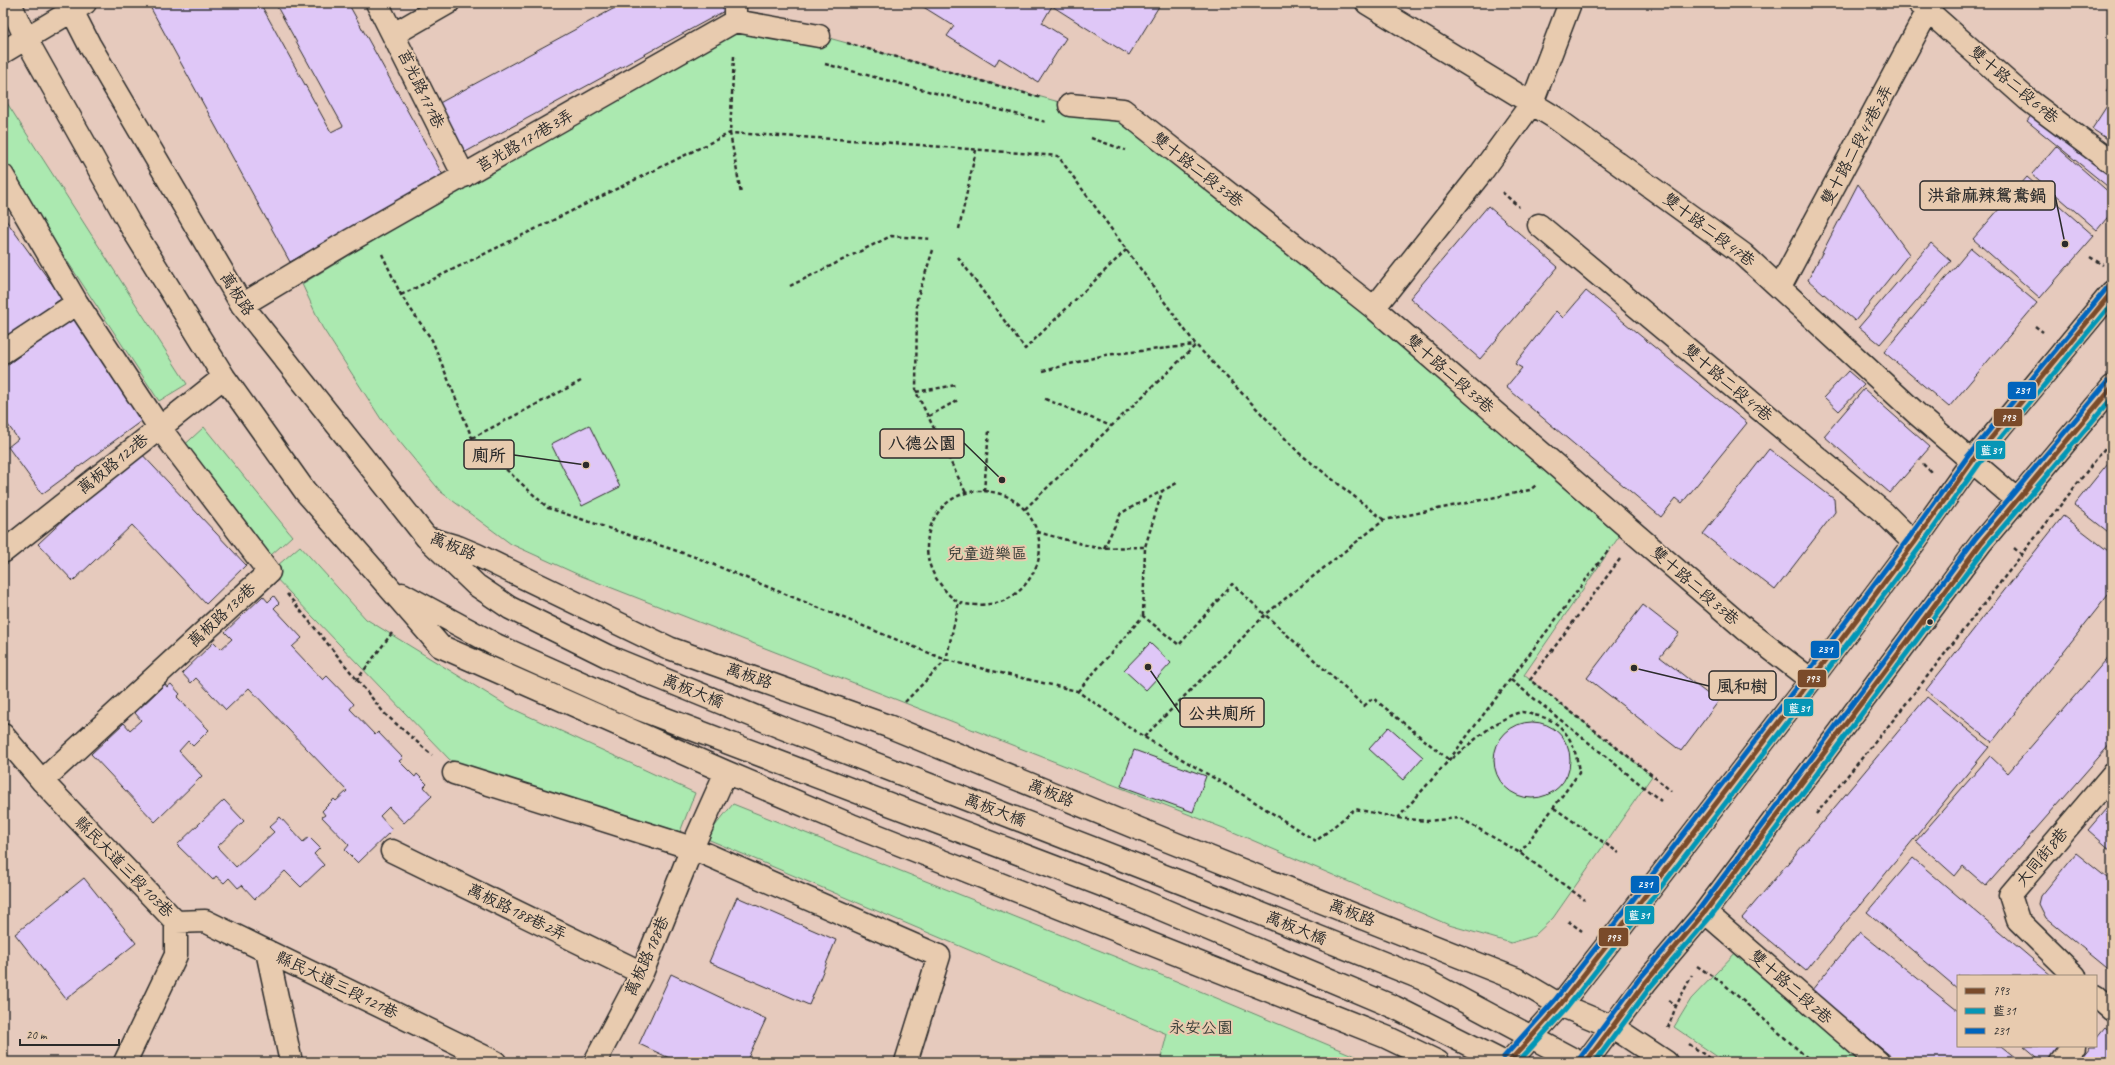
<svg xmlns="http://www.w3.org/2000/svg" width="2115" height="1065" font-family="Caveat,'LXGW WenKai TC',sans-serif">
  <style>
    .green { fill: #abe9b0; stroke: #6b8a6e }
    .building { fill: #dfc7f7; stroke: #2b2b2b }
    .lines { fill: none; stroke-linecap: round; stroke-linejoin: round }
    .minor-casing { stroke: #2b2b2b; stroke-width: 25 }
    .path { stroke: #2b2b2b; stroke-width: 2.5; stroke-dasharray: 4 3; stroke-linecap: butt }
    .minor { stroke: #e8cbaf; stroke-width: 22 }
    .minor-bridge-casing { stroke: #2b2b2b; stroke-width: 25; stroke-linecap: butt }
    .minor-bridge { stroke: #e8cbaf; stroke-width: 22 }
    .bus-1-casing { stroke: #e8cbaf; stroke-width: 8 }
    .bus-2-casing { stroke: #e8cbaf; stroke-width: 8 }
    .bus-3-casing { stroke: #e8cbaf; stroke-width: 8 }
    .bus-1 { stroke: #7a4b2a; stroke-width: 5 }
    .bus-2 { stroke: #0696b6; stroke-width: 5 }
    .bus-3 { stroke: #0065bd; stroke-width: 5 }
    .bus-dot { fill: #2b2b2b; stroke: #e8cbaf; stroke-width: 1.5 }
    .labels { text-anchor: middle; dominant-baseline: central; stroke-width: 4; stroke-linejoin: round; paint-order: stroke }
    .street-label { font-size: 16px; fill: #2b2b2b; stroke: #e8cbaf }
    .park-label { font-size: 16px; fill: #383e38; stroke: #e8cbaf }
    .leader { fill: none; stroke: #2b2b2b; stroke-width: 1.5 }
    .callout-dot { fill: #2b2b2b; stroke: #e8cbaf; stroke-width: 1.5 }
    .callout { fill: #e8cbaf; stroke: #2b2b2b; stroke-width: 1.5 }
    .callout-label { font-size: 17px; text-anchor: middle; font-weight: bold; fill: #2b2b2b }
    .line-badge { stroke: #e8cbaf; stroke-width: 1.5 }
    .badge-label { font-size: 11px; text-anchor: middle; font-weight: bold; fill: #fff }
  </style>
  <rect width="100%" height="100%" fill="#e6cabd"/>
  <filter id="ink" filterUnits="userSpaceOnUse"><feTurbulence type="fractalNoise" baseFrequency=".025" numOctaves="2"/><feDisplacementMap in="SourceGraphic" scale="8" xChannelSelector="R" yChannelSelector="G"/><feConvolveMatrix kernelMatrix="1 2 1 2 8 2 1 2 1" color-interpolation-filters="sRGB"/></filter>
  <g filter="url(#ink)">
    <path class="green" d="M735,21L818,35L1070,105L1123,110L1627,525L1524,675L1652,776L1553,918L1534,936L1511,943L1449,925L1231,831L579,575L511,544L441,492L381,419L322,327L302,284Z
      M7,103L187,384L159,401L3,163V106Z
      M204,427L292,536L270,556L179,450Z
      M300,546L366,619L511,708L695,793L680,832L450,760L270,572Z
      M733,804L1176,981L1369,1062H1160L1167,1034L705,838Z
      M1740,948L1867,1062H1725L1674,1027L1691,999Z"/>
    <path class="building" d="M148,3H260L331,132L343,126L275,3H348L444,177L290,262Z
      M624,3H729L728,9L460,155L434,106Z
      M917,3H1161L1129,55L1052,6L1042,23L1066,38L1038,82L999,58L995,66L947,36L954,26Z
      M2112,82V97L2106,91Z
      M2112,98V142L2092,129Z
      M2036,109L2112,171V190L2027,121Z
      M2056,146L2112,195V212L2097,230L2032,174Z
      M2027,177L2094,236L2040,298L1973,239Z
      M1858,184L1909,254L1855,321L1808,280Z
      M1488,206L1558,267L1480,359L1410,298Z
      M3,216L62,298L3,341Z
      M1931,243L1951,261L1880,344L1859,327Z
      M1971,248L2037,303L1949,407L1884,352Z
      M1586,291L1747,423L1682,503L1676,498L1661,517L1506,387L1522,368L1515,364L1556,311L1563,318Z
      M75,315L148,416L42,494L8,447L18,439L3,418V368Z
      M1848,371L1864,385L1839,411L1824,397Z
      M1864,389L1930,447L1890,493L1824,436Z
      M589,425L620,487L582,506L551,444Z
      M1769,449L1834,499L1835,512L1775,590L1703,534Z
      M138,450L246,565L206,604L132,525L73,581L38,544Z
      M2112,458V535L2074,505Z
      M2063,516L2112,554V590L1992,742L1926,690Z
      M263,596L268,602L274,596L279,603L274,608L302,638L292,647L323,680L327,676L354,704L350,709L375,735L378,732L403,758L399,761L415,777L417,774L427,784L424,787L432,796L404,823L389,807L380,816L392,830L358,863L345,850L349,845L322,817L325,815L322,811L334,799L336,801L347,791L249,688L226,710L196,678L191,683L182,673L214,642L221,649L232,639L225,632Z
      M1643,605L1679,633L1660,657L1718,702L1681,751L1587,678Z
      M1150,643L1171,663L1146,690L1124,670Z
      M2112,653V742L1986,886L1963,866L1955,876L1916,841L1990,756L2008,773Z
      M165,684L167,687L171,684L180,694L177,697L209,730L193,746L188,741L179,751L202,776L155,822L91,754L124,723L130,730L141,720L135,713Z
      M1927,697L1989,747L1806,971L1742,918Z
      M1494 760a38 38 0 1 1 76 0a38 38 0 1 1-76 0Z
      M1389,727L1423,757L1403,780L1369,749Z
      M1134,750L1206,776L1193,812L1121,786Z
      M224,800L244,821L217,847L236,867L274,832L269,827L280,817L303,842L309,837L320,848L314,854L324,865L301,887L285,871L255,899L242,885L238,888L229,878L224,883L216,876L213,880L177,845Z
      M2112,802V851L2088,830Z
      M2076,853L2112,882V972L2046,918L2039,904L2041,896Z
      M1913,858L2052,976H1958V989L1867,912Z
      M84,878L136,943L66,999L15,934Z
      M737,897L836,940L809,1005L709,962Z
      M1860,932L1958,1011V1046H2001L2021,1062H1898L1811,991Z
      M671,974L766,1019L746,1062H678L639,1044Z
      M2105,1027L2112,1033V1062H2076L2089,1046H2096V1038Z
      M2024,1046H2062L2049,1062H2043Z"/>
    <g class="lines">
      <defs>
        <path id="minor" d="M10,3L26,39L132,228L224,377L305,491L440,646L726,772L851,825L1386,1037L1438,1062
          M68,3L89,44L242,305L426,537L476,585L510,608L607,656L783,728L1249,909
          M377,3L464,176
          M735,3V21
          M1367,3L1554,117L1743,254L1917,414L2017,500
          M1919,3L2027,99L2112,163
          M394,34L448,3
          M3,52L85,3
          M1070,105L1123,110L1374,308L1745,629L1811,680
          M3,176L77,303L159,427L269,572L42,781
          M1539,225L1884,513L1914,543
          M1780,287L1932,3
          M242,305L349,241L735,21L819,36
          M1374,308L1481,173L1532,103L1570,3
          M3,352L77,303
          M431,539L458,547L477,555L669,648L888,726L1166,840L1516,979L1560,1005L1613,1027L1666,1062
          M3,552L224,377
          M402,594L496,645L637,708L1128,895L1394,1007L1503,1062
          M3,735L42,781L176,922V955L125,1062
          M454,773L692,848L939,956L906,1062
          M392,851L642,973
          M1705,912L1878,1062
          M176,922L205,921L495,1062
          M267,951L291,1062
          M2075,976L2018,920L2010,895L2112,775
          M2096,996L2112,1010
          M595,1062L642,973L692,848L726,772
          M1509,1062L1560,1005L1615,935L1811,680L1914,543L1973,460L2112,292
          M1586,1062L1646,982L1705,912L1981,543L2112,387
          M2061,1062L2073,1046"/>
      </defs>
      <use href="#minor" class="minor-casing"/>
      <path class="path" d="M847,43L1042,98
        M734,56L730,133L741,194
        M825,64L1046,122
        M1091,138L1125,150
        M1502,192L1519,207
        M959,229L976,150
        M933,250L917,299L916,392L966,493
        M382,254L401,295L432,340L472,438L548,508L695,557L946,660L1077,691L1144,737L1250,799L1316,841L1355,809L1398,818L1449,760L1610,548
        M958,257L1025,349L1126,250
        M2090,257L2103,265
        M790,286L891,236L931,239
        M401,295L730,133L868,141L1058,156L1196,345L1299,453L1384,520
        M2035,326L2043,332
        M1043,371L1105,355L1195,345
        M916,392L956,385
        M1045,399L1111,426
        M929,416L958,400
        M472,438L581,381
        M1923,464L1931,472
        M984,491C994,492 1005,494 1013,500C1035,513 1047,546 1035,569C1026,588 1011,602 990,604C980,605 968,606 959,602C951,599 943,588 938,581C916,551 928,504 966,493C972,491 979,491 984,491Z
        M984,491L989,431
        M1025,509L1196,345
        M1037,532L1097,548L1145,547
        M1104,548L1121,513L1177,483
        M2014,548L2022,555
        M1620,559L1530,680L1652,775L1671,791
        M287,594L385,714L432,755
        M1143,616L1145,547L1162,492
        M1511,680L1661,801
        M356,681L392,633
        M1078,691L1143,616L1179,645L1232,584L1364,706L1373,698L1449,760
        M905,702L946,660L959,602
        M1144,737L1266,614L1384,520L1530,490L1536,485
        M1452,758C1471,744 1499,716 1522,712C1525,712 1530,714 1534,715C1565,720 1576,744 1579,773L1520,853
        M1554,808L1619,853
        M1816,814L1894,719L2112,439
        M1398,818L1427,821L1460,818L1520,853L1585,900
        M1568,921L1582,931
        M1697,966L1724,984L1812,1062
        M1668,1000L1676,1006
        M1668,1028L1676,1006L1692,975
        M1689,1044L1715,1062"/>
      <use href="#minor" class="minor"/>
      <defs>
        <path id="minor-bridge" d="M1249,909L1423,979L1578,1062"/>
      </defs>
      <use href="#minor-bridge" class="minor-bridge-casing"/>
      <use href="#minor-bridge" class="minor-bridge"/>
      <defs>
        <path id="bus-1" d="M1509,1062L1560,1005L1615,935L1811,680L1914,543L1973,460L2112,292
          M1586,1062L1646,982L1705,912L1981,543L2112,387"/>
        <path id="bus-2" d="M1518,1062L1566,1009L1621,939L1817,684L1920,547L1979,464L2112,303
          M1595,1062L1651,986L1711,916L1986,547L2112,398"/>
        <path id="bus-3" d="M1504,1057L1555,1000L1609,931L1805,676L1908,539L1968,456L2107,288
          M1580,1058L1640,978L1700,908L1975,539L2107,382"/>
      </defs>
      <use href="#bus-1" class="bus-1-casing"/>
      <use href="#bus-2" class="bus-2-casing"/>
      <use href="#bus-3" class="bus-3-casing"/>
      <use href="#bus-1" class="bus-1"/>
      <use href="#bus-2" class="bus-2"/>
      <use href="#bus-3" class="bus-3"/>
    </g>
  </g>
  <circle class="bus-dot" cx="1930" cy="622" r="3.5"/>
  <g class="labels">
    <g class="street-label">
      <text transform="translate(2014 85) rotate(40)">雙十路二段69巷</text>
      <text transform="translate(421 89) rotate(64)">莒光路171巷</text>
      <text transform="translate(525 141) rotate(-30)">莒光路171巷3弄</text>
      <text transform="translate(1857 145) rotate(-62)">雙十路二段47巷2弄</text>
      <text transform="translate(1198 170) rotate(38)">雙十路二段33巷</text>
      <text transform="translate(1709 230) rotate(37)">雙十路二段47巷</text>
      <text transform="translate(237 294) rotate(57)">萬板路</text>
      <text transform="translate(1450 374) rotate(41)">雙十路二段33巷</text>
      <text transform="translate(1728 383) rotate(40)">雙十路二段41巷</text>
      <text transform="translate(113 464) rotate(-39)">萬板路122巷</text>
      <text transform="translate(453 546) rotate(22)">萬板路</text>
      <text transform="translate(1695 586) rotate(41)">雙十路二段33巷</text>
      <text transform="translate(222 615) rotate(-43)">萬板路136巷</text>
      <text transform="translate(749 676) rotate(19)">萬板路</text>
      <text transform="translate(693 691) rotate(22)">萬板大橋</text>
      <text transform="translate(1051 793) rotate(22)">萬板路</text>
      <text transform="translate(995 810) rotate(21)">萬板大橋</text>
      <text transform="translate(2042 857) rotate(-50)">大同街8巷</text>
      <text transform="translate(124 867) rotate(46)">縣民大道三段103巷</text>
      <text transform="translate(517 912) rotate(26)">萬板路188巷2弄</text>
      <text transform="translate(1352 913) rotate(21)">萬板路</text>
      <text transform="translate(1296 928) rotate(22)">萬板大橋</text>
      <text transform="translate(647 956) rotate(-66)">萬板路188巷</text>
      <text transform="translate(337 985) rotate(26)">縣民大道三段121巷</text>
      <text transform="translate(1791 987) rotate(41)">雙十路二段2巷</text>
    </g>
    <g class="park-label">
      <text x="987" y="554">兒童遊樂區</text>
      <text x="1201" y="1028">永安公園</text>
    </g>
  </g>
  <path class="leader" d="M2065 244L2055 195M1002 480L964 443M586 465L514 455M1634 668L1709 686M1148 667L1180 713"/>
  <g class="callout-dot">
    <circle cx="2065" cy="244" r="4"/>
    <circle cx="1002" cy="480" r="4"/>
    <circle cx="586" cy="465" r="4"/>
    <circle cx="1634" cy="668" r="4"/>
    <circle cx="1148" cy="667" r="4"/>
  </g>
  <g class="callout">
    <rect x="1920" y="181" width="135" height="29" rx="4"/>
    <rect x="880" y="429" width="84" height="29" rx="4"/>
    <rect x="464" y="440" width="50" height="29" rx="4"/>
    <rect x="1709" y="671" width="67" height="29" rx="4"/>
    <rect x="1180" y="698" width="84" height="29" rx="4"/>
  </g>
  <g class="callout-label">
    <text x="1987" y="201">洪爺麻辣鴛鴦鍋</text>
    <text x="922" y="449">八德公園</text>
    <text x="489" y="461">廁所</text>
    <text x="1742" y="692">風和樹</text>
    <text x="1222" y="719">公共廁所</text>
  </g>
  <g class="line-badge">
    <rect x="2007" y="381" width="30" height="19" rx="4" fill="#0065bd"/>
    <rect x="1993" y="408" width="30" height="19" rx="4" fill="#7a4b2a"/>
    <rect x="1975" y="440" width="31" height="20" rx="4" fill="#0696b6"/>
    <rect x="1810" y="640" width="30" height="19" rx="4" fill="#0065bd"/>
    <rect x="1797" y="669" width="30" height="19" rx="4" fill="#7a4b2a"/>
    <rect x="1783" y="698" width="31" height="19" rx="4" fill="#0696b6"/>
    <rect x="1630" y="875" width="30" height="19" rx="4" fill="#0065bd"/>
    <rect x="1624" y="905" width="31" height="20" rx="4" fill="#0696b6"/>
    <rect x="1598" y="927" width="31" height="20" rx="4" fill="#7a4b2a"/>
  </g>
  <g class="badge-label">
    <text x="2022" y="394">231</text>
    <text x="2008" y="421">793</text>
    <text x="1991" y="454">藍31</text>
    <text x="1825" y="653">231</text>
    <text x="1812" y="682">793</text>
    <text x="1799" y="712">藍31</text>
    <text x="1645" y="888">231</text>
    <text x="1639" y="919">藍31</text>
    <text x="1613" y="941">793</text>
  </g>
  <rect width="2115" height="1065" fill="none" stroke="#e8cbaf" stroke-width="16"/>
  <rect x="8" y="8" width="2099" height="1049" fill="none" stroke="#2b2b2b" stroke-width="1.5" filter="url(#ink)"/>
  <rect x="1957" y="975" width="140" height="72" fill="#e8cbaf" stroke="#9c8b7a"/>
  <rect x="1965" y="988" width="20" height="6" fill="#7a4b2a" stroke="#9c8b7a"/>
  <text x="1993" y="995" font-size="12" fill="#2b2b2b">793</text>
  <rect x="1965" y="1008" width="20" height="6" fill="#0696b6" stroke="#9c8b7a"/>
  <text x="1993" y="1015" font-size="12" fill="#2b2b2b">藍31</text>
  <rect x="1965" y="1028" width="20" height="6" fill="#0065bd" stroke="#9c8b7a"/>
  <text x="1993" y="1035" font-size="12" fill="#2b2b2b">231</text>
  <path d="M20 1039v6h99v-6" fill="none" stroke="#2b2b2b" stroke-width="2"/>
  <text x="26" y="1039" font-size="12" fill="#2b2b2b" stroke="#e8cbaf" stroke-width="3" paint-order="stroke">20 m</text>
</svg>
